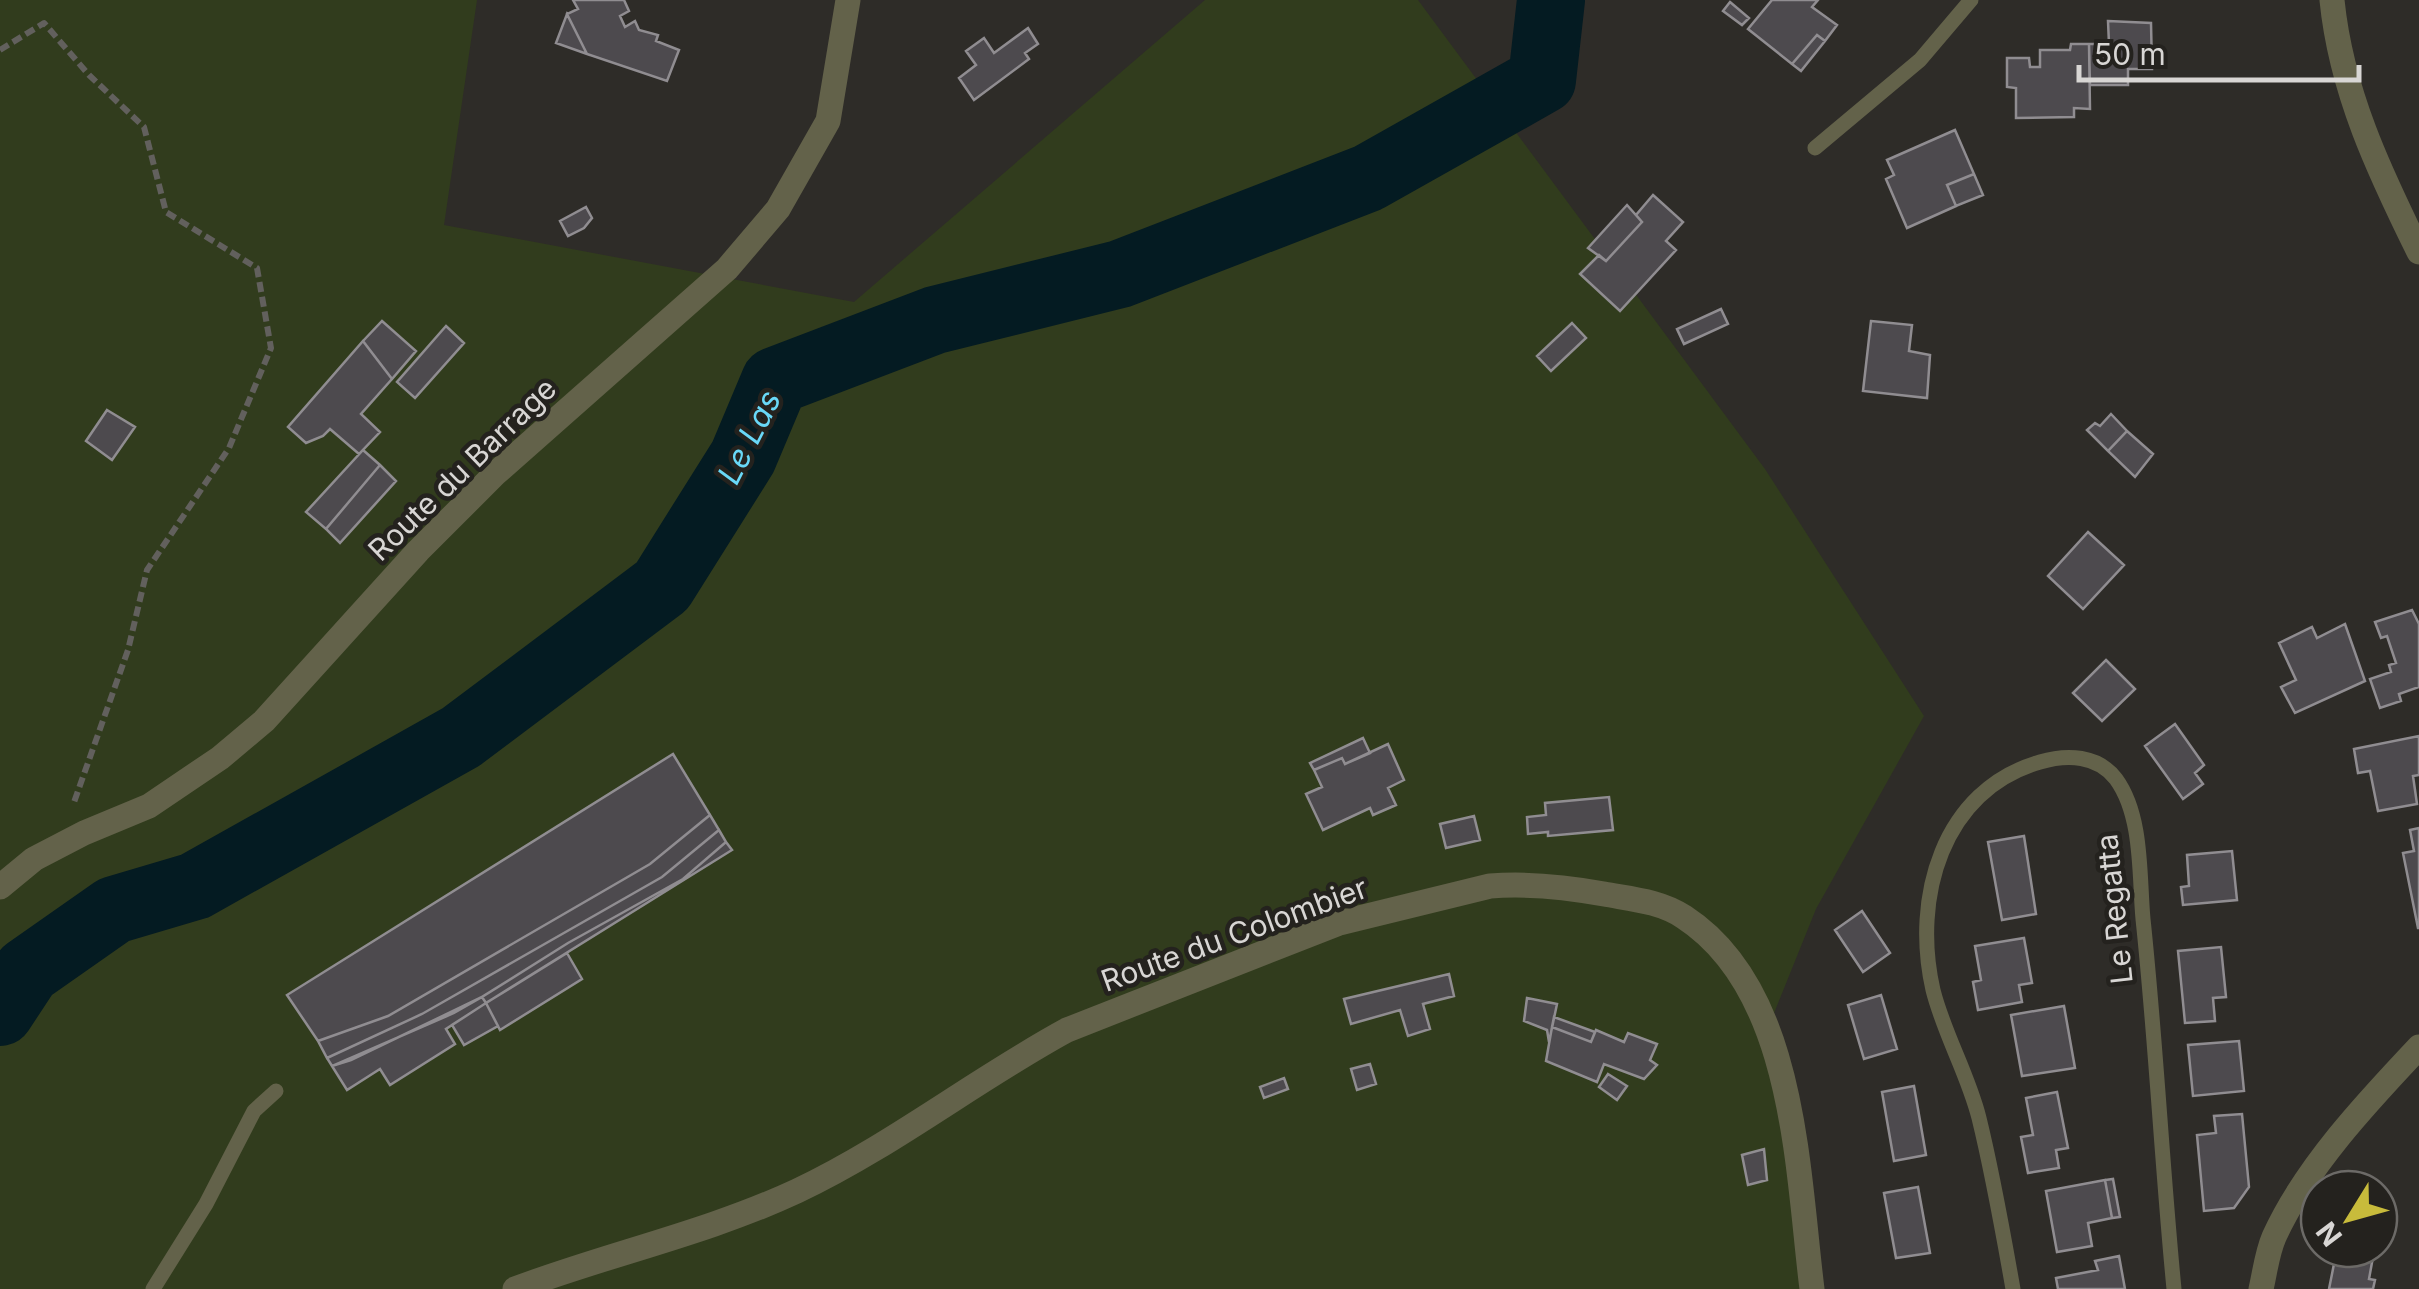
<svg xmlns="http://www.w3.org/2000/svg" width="2419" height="1289" font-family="Inter,sans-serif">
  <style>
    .green { fill: #313c1d }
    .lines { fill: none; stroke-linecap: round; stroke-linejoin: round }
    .river { stroke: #041b22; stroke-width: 68 }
    .building { fill: #4d4a4e; stroke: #908d91; stroke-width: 2.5 }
    .path { stroke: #62605d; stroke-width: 6; stroke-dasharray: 10 5; stroke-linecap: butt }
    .service { stroke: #63624a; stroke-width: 15 }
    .minor { stroke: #63624a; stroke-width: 25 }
    .tertiary { stroke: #63624a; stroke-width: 25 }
    .labels { text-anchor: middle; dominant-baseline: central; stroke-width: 9; stroke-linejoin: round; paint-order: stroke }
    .street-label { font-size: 30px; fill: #d8d6d4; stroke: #24221e }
    .water-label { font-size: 32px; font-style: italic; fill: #69d8f7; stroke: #24221e }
  </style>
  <rect width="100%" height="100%" fill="#2e2c28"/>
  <path class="green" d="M0,0H477L444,225L854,302L1205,0H1418L1765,469L1924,716L1816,909L1766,1033L1807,1289H0Z"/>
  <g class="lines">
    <path class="river" d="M0,1012L27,971L114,910L195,886L461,737L662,586L743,457L775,381L935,320L1120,274L1368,178L1542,80L1551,0"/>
  </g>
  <path class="building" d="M573,0H624L629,11L620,16L625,27L635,21L639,30L658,35L656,41L679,50L667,81L587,54L567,14L578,9Z
    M1772,0H1818L1812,7L1837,25L1825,41L1817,35L1792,64L1748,29Z
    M1730,2L1749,18L1742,25L1723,11Z
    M567,14L587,54L556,43Z
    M2108,21L2151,23L2152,69H2128V85H2090L2089,44H2109Z
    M1028,28L1038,44L1025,53L1029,59L974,100L959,78L976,65L966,51L984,38L994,53Z
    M1817,35L1825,41L1801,71L1792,64Z
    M2071,44H2089L2090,109L2074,108V117L2016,118V88L2007,87V58H2029L2030,67H2040V50H2070Z
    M1955,130L1974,174L1947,185L1956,206L1907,228L1886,179L1894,175L1887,160Z
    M1974,174L1983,195L1956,206L1947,185Z
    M1653,195L1683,222L1666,241L1676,250L1620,311L1580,274L1599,255L1606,261L1642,222L1636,215Z
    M1627,205L1642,222L1606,261L1588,248Z
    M586,207L592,218L584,228L568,236L560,221Z
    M1721,309L1728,324L1684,344L1677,329Z
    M382,321L416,351L392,379L363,341Z
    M1871,321L1912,325L1909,351L1930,355L1927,398L1863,391Z
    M1572,323L1586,338L1551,371L1537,356Z
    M446,326L464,343L415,398L397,382Z
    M363,341L392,379L361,414L380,432L359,454L330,429L323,436L306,443L288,427Z
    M107,410L135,427L112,460L86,441Z
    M2111,414L2127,431L2108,451L2087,430L2095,423L2100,426Z
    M2127,431L2153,454L2135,477L2108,451Z
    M363,450L380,465L326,529L306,512Z
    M380,465L396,481L340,543L326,529Z
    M2088,532L2124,565L2083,609L2048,576Z
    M2412,610L2419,624V687L2399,694L2401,701L2380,708L2370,679L2391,672L2389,665L2396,663L2387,636L2381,638L2375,622Z
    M2345,624L2365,681L2295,713L2281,687L2296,680L2279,643L2312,627L2317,638Z
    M2106,660L2135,689L2102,721L2073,693Z
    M2175,724L2204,765L2195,773L2203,784L2183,799L2145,746Z
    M2419,736V775L2413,776L2417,804L2378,811L2370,771L2358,773L2354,749Z
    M1363,738L1370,753L1345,764L1342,758L1314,770L1310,763Z
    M1388,744L1404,780L1388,788L1396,805L1373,815L1370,808L1323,830L1306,794L1322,787L1314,770L1342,758L1345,764Z
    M673,754L710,815L650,864L388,1016L318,1041L287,995Z
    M1609,797L1613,830L1548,836V832L1528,834L1527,817L1546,815L1545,803Z
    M710,815L719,830L662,877L422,1014L327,1058L318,1041L388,1016L650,864Z
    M1474,816L1480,840L1446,848L1440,824Z
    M2419,828V928H2418L2403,853L2414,851L2410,830Z
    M719,830L726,842L683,879L568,943L482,997L351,1060L332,1066L327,1058L422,1014L662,877Z
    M2024,836L2036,914L2002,920L1988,842Z
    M726,842L732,850L486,1003L482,997L568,943L683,879Z
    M2232,851L2237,900L2183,905L2181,887L2189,886L2187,855Z
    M1862,911L1890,953L1863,972L1835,930Z
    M2024,938L2032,983L2019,985L2022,1002L1978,1010L1973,982L1981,980L1975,946Z
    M2221,947L2226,997L2213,998L2215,1021L2185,1023L2178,951Z
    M567,953L582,979L500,1030L486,1003Z
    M1449,974L1454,996L1423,1004L1430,1029L1408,1036L1400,1010L1351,1024L1344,999Z
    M1881,995L1897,1049L1864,1059L1848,1005Z
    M482,997L486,1003L446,1029L455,1044L390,1085L380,1069L347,1090L332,1066L454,1013Z
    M1527,998L1557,1004L1549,1042L1547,1030L1524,1021Z
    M486,1003L498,1026L464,1045L452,1025Z
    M2064,1006L2075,1068L2022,1076L2011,1015Z
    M1554,1017L1595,1032L1591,1042L1552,1027Z
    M1552,1027L1591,1042L1596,1030L1624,1042L1628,1033L1657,1044L1650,1060L1657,1065L1644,1079L1604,1064L1597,1082L1546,1061Z
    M2239,1041L2244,1091L2193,1096L2188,1045Z
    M1370,1064L1376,1084L1357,1090L1351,1069Z
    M1608,1074L1627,1086L1617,1100L1599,1087Z
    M1284,1078L1288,1089L1264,1098L1260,1087Z
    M1914,1086L1926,1155L1894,1161L1882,1092Z
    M2057,1092L2068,1148L2056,1150L2059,1168L2028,1173L2021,1137L2033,1135L2026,1098Z
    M2242,1114L2249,1187L2234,1208L2204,1211L2197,1135L2216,1133L2214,1116Z
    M1764,1149L1767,1180L1748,1185L1742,1155Z
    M2113,1179L2120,1217L2112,1218L2105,1180Z
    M2105,1180L2112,1218L2088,1223L2092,1246L2057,1252L2046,1191Z
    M1918,1187L1930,1253L1896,1258L1884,1193Z
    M2337,1249H2369L2368,1256L2373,1257L2369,1279L2375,1280L2373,1289H2329Z
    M2119,1256L2125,1289H2058L2056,1278L2098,1270L2095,1261Z"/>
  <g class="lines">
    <path class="path" d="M0,50L44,23L89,75L144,127L166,212L257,268L271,348L229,448L147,570L128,650L73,805"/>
    <path class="service" d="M1815,148L1920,60L1971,0
      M153,1289L206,1204L254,1111L276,1091
      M2013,1289C2003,1232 1993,1175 1979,1118C1968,1074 1944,1034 1933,990C1912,898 1942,790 2040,762C2067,754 2098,755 2116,779C2143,816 2139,876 2143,919C2156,1042 2162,1166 2174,1289"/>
    <path class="minor" d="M2332,0C2341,91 2379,171 2419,252
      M2261,1289C2265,1272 2267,1253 2274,1237C2305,1168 2368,1101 2419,1047"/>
    <path class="tertiary" d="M0,887L34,859L84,833L149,806L220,758L264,721L418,551L495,474L727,269L778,209L828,121L848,0
      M515,1289C608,1254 707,1233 797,1191C892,1146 975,1080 1067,1030L1339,923L1490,886C1529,883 1566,887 1604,894C1631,899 1660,901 1684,917C1796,990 1797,1170 1812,1289"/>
  </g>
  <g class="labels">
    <g class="street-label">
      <text transform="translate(462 469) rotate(-44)">Route du Barrage</text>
      <text transform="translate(2114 909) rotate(-96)">Le Regatta</text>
      <text transform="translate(1234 934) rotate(-20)">Route du Colombier</text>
    </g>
    <g class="water-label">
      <text transform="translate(749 437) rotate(-63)">Le Las</text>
    </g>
  </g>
  <g transform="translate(2349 1219) rotate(233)"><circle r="48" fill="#24221e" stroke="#6c6a67" stroke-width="2.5"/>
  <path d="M0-8L18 38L0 25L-18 38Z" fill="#c8bb3b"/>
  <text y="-15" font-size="28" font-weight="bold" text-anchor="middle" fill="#d8d6d4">N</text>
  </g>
  <path d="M2079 65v15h280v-15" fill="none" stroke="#d8d6d4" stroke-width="5"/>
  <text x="2094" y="65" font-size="30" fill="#d8d6d4" stroke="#24221e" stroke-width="8" paint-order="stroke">50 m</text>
</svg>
